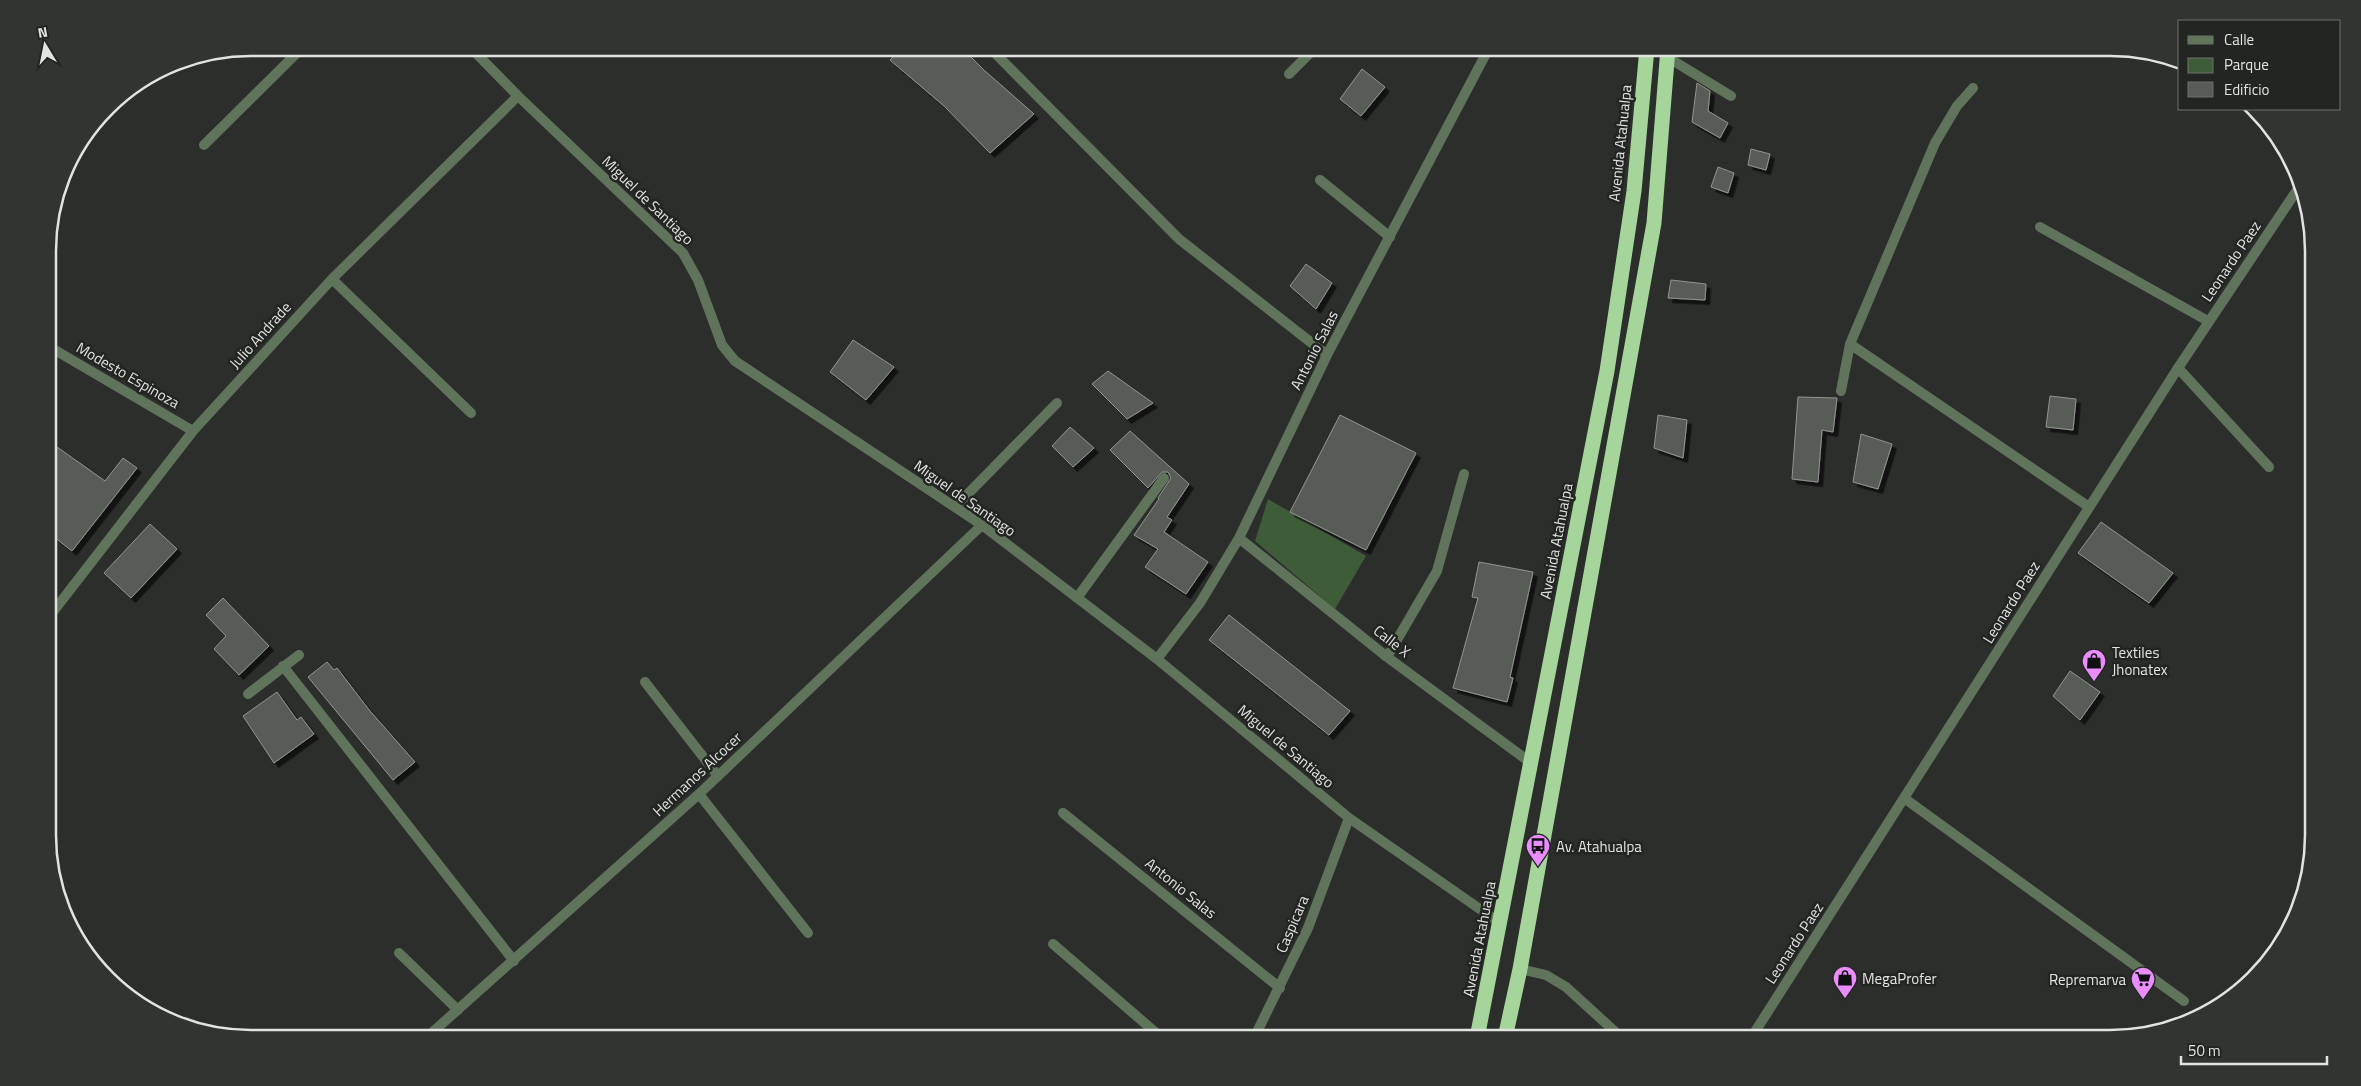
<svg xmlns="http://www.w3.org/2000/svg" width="2361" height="1086" font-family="'Titillium Web',sans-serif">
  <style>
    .green { fill: #3e5c37 }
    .building { fill: #585b57; stroke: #929591; filter: url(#shadow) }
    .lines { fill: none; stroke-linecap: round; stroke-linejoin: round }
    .lane { stroke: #60745c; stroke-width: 10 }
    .street { stroke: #60745c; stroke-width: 10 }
    .highway { stroke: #a5d59a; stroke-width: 15 }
    .labels { text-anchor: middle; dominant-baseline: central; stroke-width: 5; stroke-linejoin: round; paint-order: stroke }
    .street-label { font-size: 15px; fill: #e2e4e2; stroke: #222521 }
    .poi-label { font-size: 15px; fill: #e2e4e2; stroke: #222521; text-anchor: start }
    .rim { fill: none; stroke: #e2e4e2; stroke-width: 2.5 }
  </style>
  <defs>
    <filter id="shadow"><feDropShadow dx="4.5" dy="4.5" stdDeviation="0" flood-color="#0009"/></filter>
  </defs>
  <rect width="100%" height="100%" fill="#2b2e2b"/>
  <path class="green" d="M1268,499L1366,556L1335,609L1255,541Z"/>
  <path class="building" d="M902,48H962L985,71L1034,114L990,153L944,106L890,60Z
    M1362,69L1385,87L1361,116L1340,99Z
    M1697,83L1710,91L1708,111L1728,123L1720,138L1692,122Z
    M1751,149L1770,154L1766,170L1748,165Z
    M1718,167L1734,173L1728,193L1711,187Z
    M1306,264L1332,283L1316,309L1290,286Z
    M1671,280L1706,284L1705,300L1668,298Z
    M853,340L894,367L866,400L830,372Z
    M1108,371L1153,403L1127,419L1092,384Z
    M2050,396L2076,399L2073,430L2046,427Z
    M1798,397L1837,398L1833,432L1822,430L1818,482L1792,479Z
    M1340,415L1416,453L1366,550L1290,512Z
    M1658,415L1687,420L1683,458L1654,448Z
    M1070,427L1094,448L1073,467L1052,446Z
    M1130,431L1189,484L1167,517L1172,520L1164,532L1208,562L1186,594L1145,567L1158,549L1134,535L1159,499L1158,498L1171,478L1168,472H1162L1148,488L1110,450Z
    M1861,434L1892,444L1878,489L1853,482Z
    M57,447L105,481L123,458L137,468L72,551L49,533L48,459Z
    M2101,522L2173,573L2149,603L2078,553Z
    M150,524L177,549L131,598L104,573Z
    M1479,562L1533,572L1510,677L1513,678L1507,702L1453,688L1478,598L1472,597Z
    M223,598L269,646L239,675L214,649L226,636L206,615Z
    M1229,615L1350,711L1329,735L1209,640Z
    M327,662L334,670L337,668L370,711L415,762L393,780L308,677Z
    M2070,671L2100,692L2080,720L2053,696Z
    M277,692L297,720L301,717L314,734L274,763L243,716Z"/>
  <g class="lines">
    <path class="lane" d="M1667,57L1731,96
      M1320,180L1390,237
      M2040,227L2208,321
      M2178,368L2269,467
      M645,682L718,776
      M399,953L458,1010"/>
    <path class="street" d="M471,48L518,96L683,253L698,280L722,345L735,361L982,525L1157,659L1349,818L1500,923
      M990,48L1179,239L1327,355
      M1289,74L1315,48
      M1973,88L1957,106L1935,143L1850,344L2089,507
      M204,145L302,48
      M332,279L471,413
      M48,346L193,431
      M1841,391L1850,344
      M955,507L1057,403
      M1239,538L1387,657L1531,763
      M1077,598L1164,478
      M49,617L193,431L332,279L518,96
      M1387,657L1437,571L1464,474
      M1157,659L1200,603L1239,538L1327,355L1489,48
      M283,666L514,961
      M248,694L299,655
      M699,794L808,933
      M1904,798L2184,1001
      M1063,813L1280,988
      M1053,944L1162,1038
      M1520,969L1546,975L1566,987L1622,1038
      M426,1038L699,794L982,525
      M1254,1038L1308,928L1349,818
      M1751,1038L2178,368L2301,184"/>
    <path class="highway" d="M1477,1038L1607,371L1634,191L1647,48
      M1505,1038L1520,969L1654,223L1668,48"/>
  </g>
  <defs>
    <symbol id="shop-pin" viewBox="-11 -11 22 30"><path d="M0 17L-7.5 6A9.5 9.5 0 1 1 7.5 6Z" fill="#e98dfe" stroke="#222521"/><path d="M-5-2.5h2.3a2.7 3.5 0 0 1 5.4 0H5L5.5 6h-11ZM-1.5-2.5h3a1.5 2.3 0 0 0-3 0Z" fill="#111"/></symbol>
    <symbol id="bus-pin" viewBox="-11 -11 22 30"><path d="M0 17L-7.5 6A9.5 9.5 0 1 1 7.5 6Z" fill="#e98dfe" stroke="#222521"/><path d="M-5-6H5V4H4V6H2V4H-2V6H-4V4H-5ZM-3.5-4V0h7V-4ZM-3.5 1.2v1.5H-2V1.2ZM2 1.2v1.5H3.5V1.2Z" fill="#111"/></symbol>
    <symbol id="supermarket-pin" viewBox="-11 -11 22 30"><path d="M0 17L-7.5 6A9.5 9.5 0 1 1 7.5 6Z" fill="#e98dfe" stroke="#222521"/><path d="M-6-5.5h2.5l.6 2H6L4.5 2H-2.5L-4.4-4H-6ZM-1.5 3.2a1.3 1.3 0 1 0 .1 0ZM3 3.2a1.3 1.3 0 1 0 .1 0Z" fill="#111"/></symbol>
  </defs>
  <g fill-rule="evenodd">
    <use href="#shop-pin" x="2080" y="647" width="28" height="38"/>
    <use href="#bus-pin" x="1524" y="832" width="28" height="38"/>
    <use href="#shop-pin" x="1831" y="964" width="28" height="38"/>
    <use href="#supermarket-pin" x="2129" y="965" width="28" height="38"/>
  </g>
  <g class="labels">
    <g class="street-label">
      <text transform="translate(1620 143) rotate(-84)">Avenida Atahualpa</text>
      <text transform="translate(648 200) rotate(44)">Miguel de Santiago</text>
      <text transform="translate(2231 261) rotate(-56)">Leonardo Paez</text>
      <text transform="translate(260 335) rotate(-48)">Julio Andrade</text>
      <text transform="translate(1314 350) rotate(-63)">Antonio Salas</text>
      <text transform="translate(128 375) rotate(30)">Modesto Espinoza</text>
      <text transform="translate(965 498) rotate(35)">Miguel de Santiago</text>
      <text transform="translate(1556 541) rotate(-79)">Avenida Atahualpa</text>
      <text transform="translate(2011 602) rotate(-58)">Leonardo Paez</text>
      <text transform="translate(1392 641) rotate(38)">Calle X</text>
      <text transform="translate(1286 746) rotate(40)">Miguel de Santiago</text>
      <text transform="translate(697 774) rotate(-43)">Hermanos Alcocer</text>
      <text transform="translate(1181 888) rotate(39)">Antonio Salas</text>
      <text transform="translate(1292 924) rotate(-67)">Caspicara</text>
      <text transform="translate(1479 939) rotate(-79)">Avenida Atahualpa</text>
      <text transform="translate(1794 943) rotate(-57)">Leonardo Paez</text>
    </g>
    <g class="poi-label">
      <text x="2112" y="652">Textiles<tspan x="2112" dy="17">Jhonatex</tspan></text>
      <text x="1556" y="846">Av. Atahualpa</text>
      <text x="1862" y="978">MegaProfer</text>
      <text x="2126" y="979" text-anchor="end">Repremarva</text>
    </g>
  </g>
  <path d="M0 0H2361V1086H0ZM251 56H2110A195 195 0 0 1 2305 251V835A195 195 0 0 1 2110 1030H251A195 195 0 0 1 56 835V251A195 195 0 0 1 251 56Z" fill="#313430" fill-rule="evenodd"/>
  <path class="rim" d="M251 56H2110A195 195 0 0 1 2305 251V835A195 195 0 0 1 2110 1030H251A195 195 0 0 1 56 835V251A195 195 0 0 1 251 56Z"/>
  <rect x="2178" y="20" width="162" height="90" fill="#222521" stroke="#6f716e"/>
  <rect x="2188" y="36" width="25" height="8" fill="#60745c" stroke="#6f716e"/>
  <text x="2224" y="45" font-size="15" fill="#e2e4e2">Calle</text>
  <rect x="2188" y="58" width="25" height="15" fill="#3e5c37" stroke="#6f716e"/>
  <text x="2224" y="70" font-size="15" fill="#e2e4e2">Parque</text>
  <rect x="2188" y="82" width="25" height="15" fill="#585b57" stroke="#6f716e"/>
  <text x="2224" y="95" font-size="15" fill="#e2e4e2">Edificio</text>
  <g transform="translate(45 45) rotate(350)" stroke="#222521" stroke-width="4" paint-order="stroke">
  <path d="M0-4L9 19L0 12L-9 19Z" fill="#e2e4e2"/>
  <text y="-8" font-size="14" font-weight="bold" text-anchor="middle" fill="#e2e4e2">N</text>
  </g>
  <path d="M2181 1056v8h146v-8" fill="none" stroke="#e2e4e2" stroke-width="2.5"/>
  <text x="2188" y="1056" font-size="15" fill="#e2e4e2" stroke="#222521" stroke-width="4" paint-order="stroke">50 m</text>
</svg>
